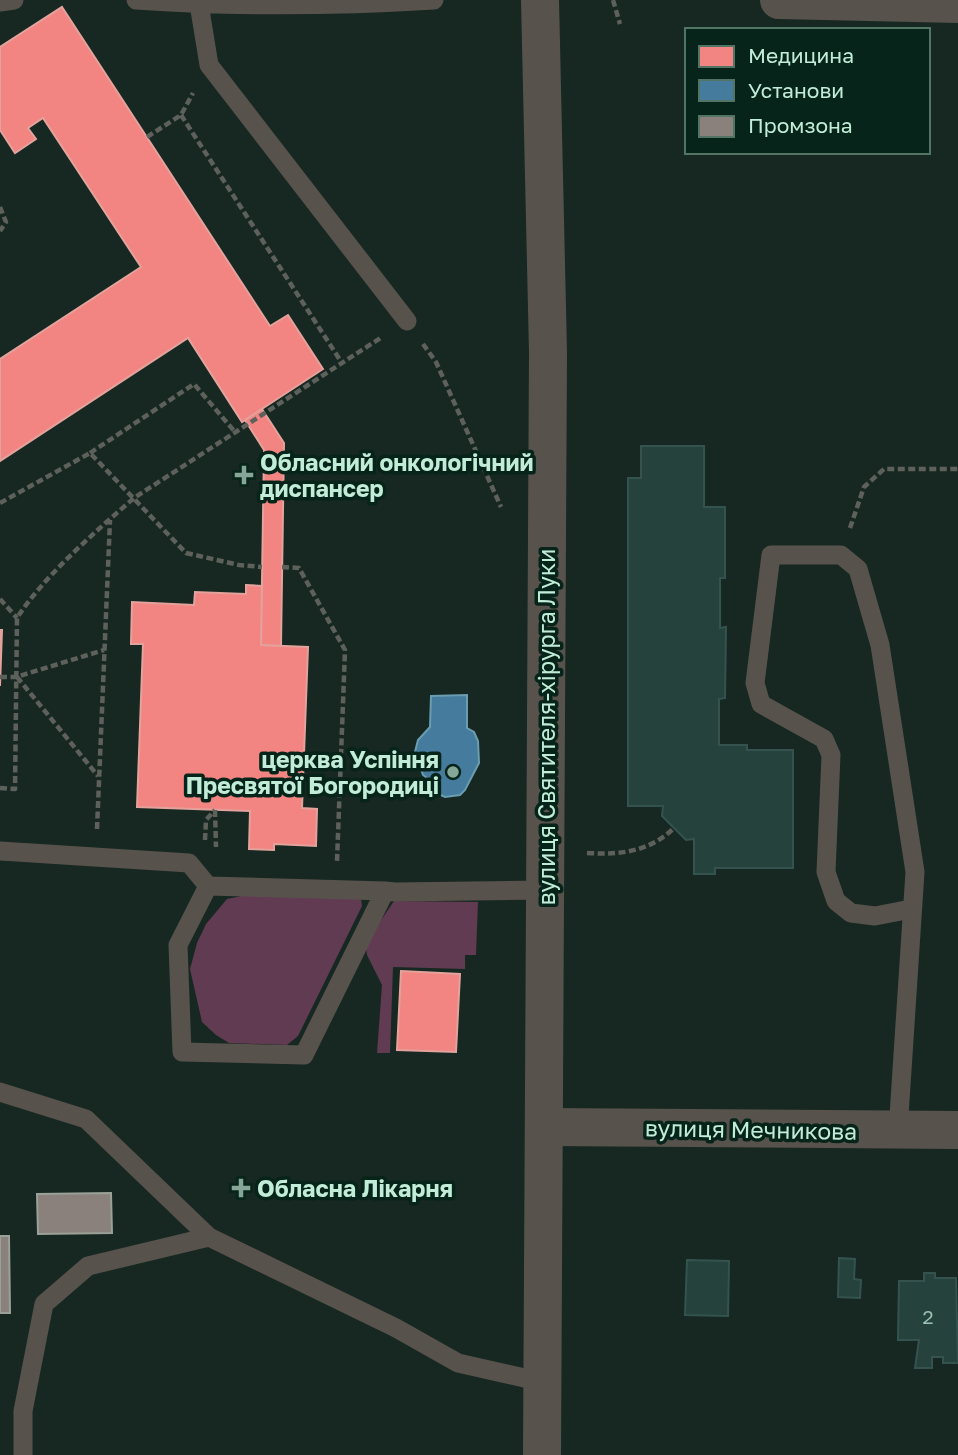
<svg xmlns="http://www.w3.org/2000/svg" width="958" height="1455" font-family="'Golos Text',sans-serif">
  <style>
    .green { fill: #613b51 }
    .health { fill: #f28482; stroke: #e3a39c; stroke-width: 2 }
    .public { fill: #457b9d; stroke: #6a9daf; stroke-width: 2 }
    .industry { fill: #8a817c; stroke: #9aa198; stroke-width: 2 }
    .building { fill: #25423d; stroke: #34534e; stroke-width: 2 }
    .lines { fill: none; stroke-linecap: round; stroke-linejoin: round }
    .path { stroke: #5e605b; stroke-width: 4.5; stroke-dasharray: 7 3.5; stroke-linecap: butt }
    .service { stroke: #58524d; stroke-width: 19 }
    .minor { stroke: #58524d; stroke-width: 38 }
    .tertiary { stroke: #58524d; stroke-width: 38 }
    .poi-dot { fill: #86a798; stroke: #062419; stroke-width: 2.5 }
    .labels { text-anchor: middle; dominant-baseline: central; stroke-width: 7; stroke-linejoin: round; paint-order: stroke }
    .number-label { font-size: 19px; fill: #9ac2b1 }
    .poi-label { font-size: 23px; font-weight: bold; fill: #c1ecd8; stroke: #062419; text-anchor: start }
    .street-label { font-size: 23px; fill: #c1ecd8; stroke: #062419 }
  </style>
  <rect width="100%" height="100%" fill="#172822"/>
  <path class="green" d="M246,895L361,899L362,906L298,1036L287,1045L229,1043L216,1035L202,1022L190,969L197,943L206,924L227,899Z
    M394,901L478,902L476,955H465V969L393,967L390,1053H377L382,985L367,955L366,948L373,932Z"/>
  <path class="health" d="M62,7L270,326L288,315L323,369L242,422L188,338L0,461V359L141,267L43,118L28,128L36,139L15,153L0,130V47Z
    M262,409L284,443L281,646L261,645L264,450L245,420Z
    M246,585L262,586L261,645L308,647L302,808L317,809L316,846L274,844V850L249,849L250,811L137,807L143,644H131L132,602L194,605L195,592L246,594Z
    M0,630H2L0,686Z
    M401,971L460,974L456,1052L397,1050Z"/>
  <path class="public" d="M467,695V728L474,732L478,741L479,763L465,790L460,795L445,797L438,794L433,788L431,781L423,775L415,752L418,740L430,727L431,696Z"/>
  <path class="industry" d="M111,1193L112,1233L38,1234L37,1194Z
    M0,1236H9L10,1313H0Z"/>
  <path class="building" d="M641,446H704V507H725V578H720V628L726,627L725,698L719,699V745H747V750H793V868H715V874H694V839L686,840L662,816L663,806H628V478H641Z
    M839,1258L855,1259L854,1279L861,1280L860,1298L838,1297Z
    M687,1260L729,1261L728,1316L685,1315Z
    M924,1273H935V1278H956L958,1363H943V1357H932V1368H915L919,1340H898L899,1281H924Z"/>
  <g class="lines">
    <path class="path" d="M613,0L620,24
      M181,115L342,363
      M147,137L181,115L193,93
      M0,207L6,222L0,231
      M423,344L436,362L501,507
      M90,453L194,384L235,432
      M0,503L90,453L186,553L239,565L262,567
      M850,528L864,487L884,469H958
      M282,567L299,568L345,650L337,861
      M0,599L17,618
      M0,677H16L104,650
      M17,677L98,776
      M0,788L15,789L17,618C43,577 96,531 134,498L382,337
      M215,810L216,847
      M97,829L110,520
      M205,840L206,820L215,810
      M587,853C620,855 649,852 674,828"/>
    <path class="service" d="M136,0C235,7 335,6 434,0
      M0,2L14,0
      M199,4L209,65L407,321
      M0,851L189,863L208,886
      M385,891L304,1055L182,1052L178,945L208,886L385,891L395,892L545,890
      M0,1092L86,1119L209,1237L396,1328L458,1363L542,1382
      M898,1131L915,872L880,645L858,569L841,555H771L755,683L761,704L824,739L831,755L826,872L836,901L851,913L875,916L911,909
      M23,1455V1411L44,1304L88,1266L209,1237"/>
    <path class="minor" d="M779,0L958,4
      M545,1127L958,1130"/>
    <path class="tertiary" d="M540,0L548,352L542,1455"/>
  </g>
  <g class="poi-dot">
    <path d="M240.5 464.5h7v7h7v7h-7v7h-7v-7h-7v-7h7z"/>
    <circle cx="453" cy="772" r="7"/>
    <path d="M237.5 1177.5h7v7h7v7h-7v7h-7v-7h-7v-7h7z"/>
  </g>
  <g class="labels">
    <g class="number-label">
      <text x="928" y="1316">2</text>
    </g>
    <g class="poi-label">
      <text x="260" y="462">Обласний онкологічний<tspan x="260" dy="26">диспансер</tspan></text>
      <text x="439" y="759" text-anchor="end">церква Успіння<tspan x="439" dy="26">Пресвятої Богородиці</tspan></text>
      <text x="257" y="1188">Обласна Лікарня</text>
    </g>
    <g class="street-label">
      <text transform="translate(546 727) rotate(-90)">вулиця Святителя-хірурга Луки</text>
      <text transform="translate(751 1129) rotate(1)">вулиця Мечникова</text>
    </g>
  </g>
  <rect x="685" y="28" width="245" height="126" fill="#062419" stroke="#517465" stroke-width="2"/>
  <rect x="699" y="46" width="35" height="21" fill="#f28482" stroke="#517465" stroke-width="2"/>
  <text x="748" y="63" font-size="21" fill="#c1ecd8">Медицина</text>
  <rect x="699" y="80" width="35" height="21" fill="#457b9d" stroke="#517465" stroke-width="2"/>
  <text x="748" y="98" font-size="21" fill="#c1ecd8">Установи</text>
  <rect x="699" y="116" width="35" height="21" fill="#8a817c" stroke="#517465" stroke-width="2"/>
  <text x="748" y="133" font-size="21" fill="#c1ecd8">Промзона</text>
</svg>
